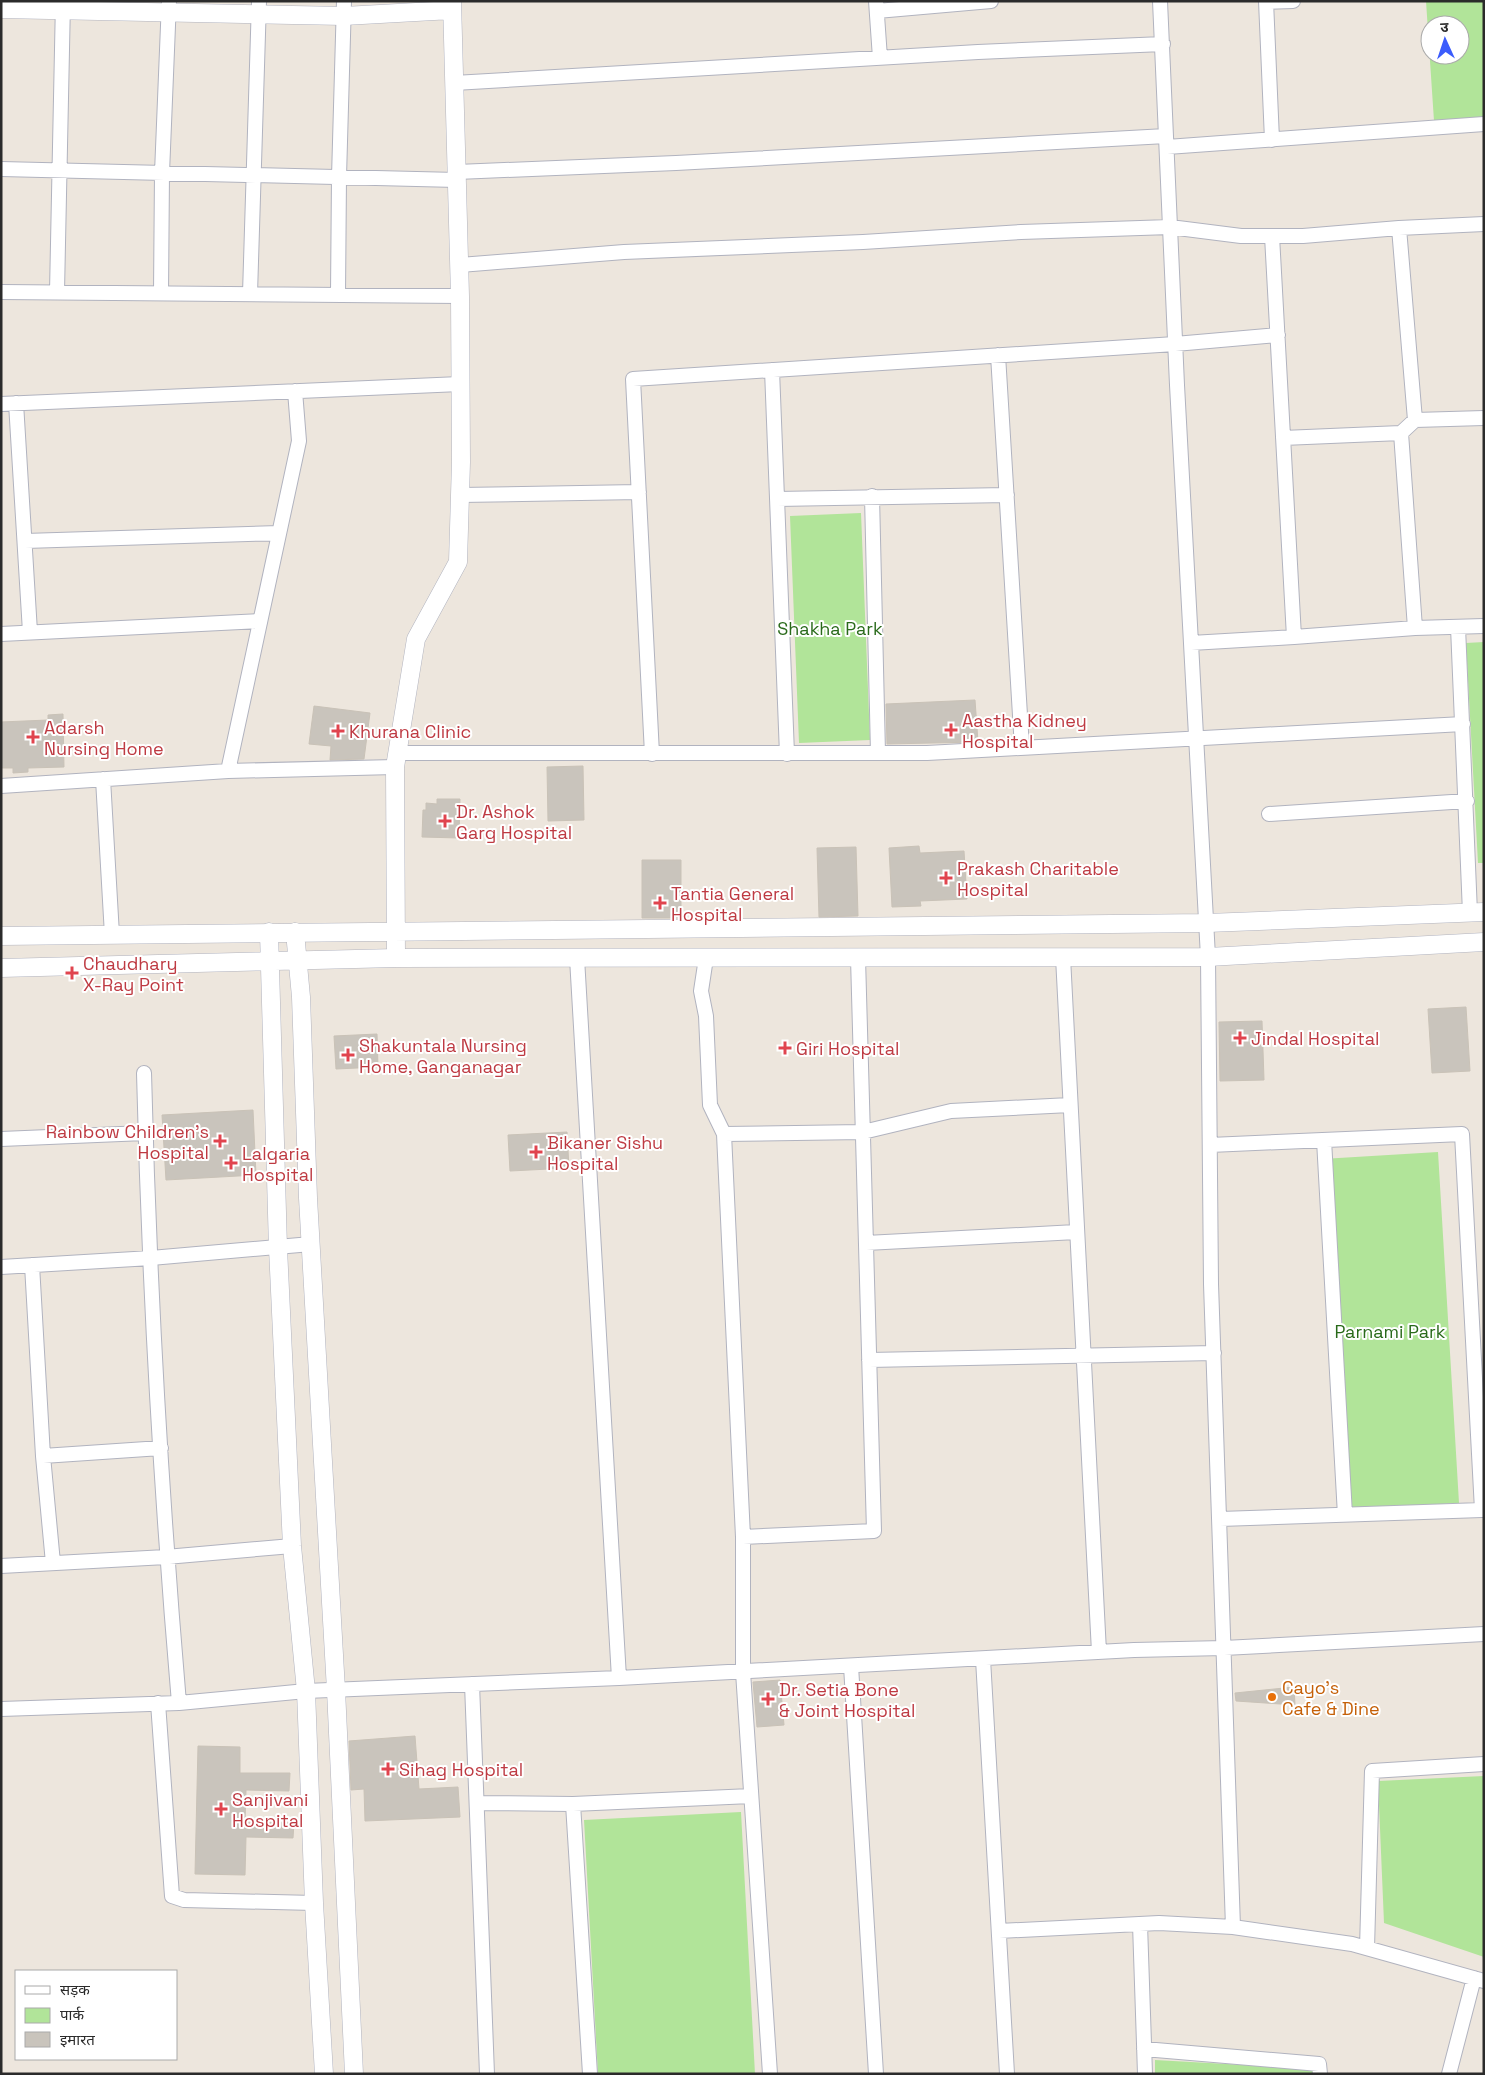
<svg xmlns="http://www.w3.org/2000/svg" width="1485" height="2075" font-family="'Space Grotesk','Noto Sans Devanagari',sans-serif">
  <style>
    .green { fill: #b1e499; fill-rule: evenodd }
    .building { fill: #c9c4bc; stroke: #c9c2b7 }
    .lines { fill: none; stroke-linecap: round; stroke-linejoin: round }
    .minor-casing { stroke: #b1b3bf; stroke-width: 16 }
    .tertiary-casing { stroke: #b1b3bf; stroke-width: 19 }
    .minor { stroke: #fff; stroke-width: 14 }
    .tertiary { stroke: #fff; stroke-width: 18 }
    .health-dot { fill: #e0444e; stroke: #fff; stroke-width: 2 }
    .food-dot { fill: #e8710a; stroke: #fff; stroke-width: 2 }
    .labels { text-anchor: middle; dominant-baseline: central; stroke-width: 4; stroke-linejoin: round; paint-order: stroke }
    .park-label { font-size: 18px; fill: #296a1a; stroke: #fff }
    .health-label { font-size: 18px; fill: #be3a42; stroke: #fff; text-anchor: start }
    .food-label { font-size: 18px; fill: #c56008; stroke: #fff; text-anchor: start }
  </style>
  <rect width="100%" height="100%" fill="#ede6dd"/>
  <path class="green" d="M1426,1H1484V118L1434,121ZM1430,25H1460V55H1430Z
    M861,513L870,740L799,743L790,516Z
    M1484,642V863H1478L1466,643Z
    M1438,1152L1459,1503L1342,1510L1322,1159Z
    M1484,1776V1957L1384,1923L1378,1781Z
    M741,1812L755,2074H598L584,1820Z
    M1155,2060L1315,2069L1314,2074H1155Z"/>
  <path class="building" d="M975,700L978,742L887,744L886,704Z
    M314,706L370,713L364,759L330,760L331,746L309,744Z
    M63,714L64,767L28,768V772L13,773V768H1V722L48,720V715Z
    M583,766L584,820L548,821L547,767Z
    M437,799H460L459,838L422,837L423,810H426V803L437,804Z
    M919,846L920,853L964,851L967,899L920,901L921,906L892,907L889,848Z
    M856,847L858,916L819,917L817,848Z
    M642,860H681V918H642Z
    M1466,1007L1470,1071L1432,1073L1428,1009Z
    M1262,1021L1264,1080L1220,1081L1219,1022Z
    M377,1034L378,1067L336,1069L334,1036Z
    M253,1110L256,1175L166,1180L162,1115Z
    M567,1132L569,1168L510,1171L508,1135Z
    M780,1680L784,1725L757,1727L753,1682Z
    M1294,1687L1295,1705L1236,1701L1235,1693Z
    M415,1736L419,1789L458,1787L460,1817L365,1821L364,1789L351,1790L349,1741Z
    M198,1746L240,1747V1773H290L289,1791L246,1790L245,1822L294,1823L293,1838L246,1837L245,1875L195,1874Z"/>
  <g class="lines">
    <defs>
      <path id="minor" d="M876,1L880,58
        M1160,1L1177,385L1208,957L1211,1284L1233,1927
        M1266,1L1272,140
        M1266,2L1293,1
        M877,11L991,1
        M454,83L978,52L1163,44
        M1167,147L1484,124
        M1,169L457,180
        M457,172L676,163L1166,136
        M1399,228L1415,420L1401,433L1415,628L1484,626
        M460,265L624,252L863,242L1021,232L1170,227L1241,236H1303L1399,228L1484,224
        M1,292L460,296
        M57,292L63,1
        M161,293L162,173L169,1
        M250,294L259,1
        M338,294L339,177L344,1
        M998,355L1022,748
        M772,370L787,754
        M16,403L30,632
        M1,404L460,384
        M1415,420L1484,418
        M1283,438L1401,433
        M460,495L639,492
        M872,496L878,753
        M777,499L1007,495
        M25,541L279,533
        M1458,627L1470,913
        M1,634L260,621
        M1294,637L1415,628
        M1191,643L1294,637L1272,236
        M398,753H927L1463,724
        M652,754L633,379L1175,344L1278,335
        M228,771L395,767
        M103,779L112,935
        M1,786L228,771L299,441L295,391
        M1269,814L1467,801
        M1063,957L1099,1652
        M577,958L619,1678
        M706,958L701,991L706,1016L710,1105L724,1134
        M144,1073C149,1283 161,1493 179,1703
        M1,1139L145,1133
        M1324,1140L1345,1515
        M1210,1145L1462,1134L1482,1510L1220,1519
        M866,1243L1076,1232
        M32,1265L43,1456L53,1563
        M1,1267L151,1258L311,1244
        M869,1360L1214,1353
        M43,1456L161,1448
        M743,1537L874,1531L858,958
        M1,1566L166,1557L292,1546
        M983,1659L1007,2074
        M851,1666L876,2074
        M472,1684L487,2074
        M158,1703L172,1896L184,1900L314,1903
        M1,1709L179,1703L306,1691L619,1678L1134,1650L1224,1648L1484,1634
        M477,1803L573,1804L751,1796
        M573,1804L590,2074
        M1140,1924L1145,2074
        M999,1931L1159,1923L1233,1927L1352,1944L1484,1981
        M1367,1948L1372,1771L1484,1764
        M1144,2049L1319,2064L1320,2074
        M770,2074L743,1672V1537L724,1134L863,1132L951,1111L1070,1105
        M1449,2074L1474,1978"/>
      <path id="tertiary" d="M1,9L344,16L452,10
        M269,932L278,1248L292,1546L306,1691L314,1903L324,2074
        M295,932L301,997L308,1198L336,1690L354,2074
        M1,936L1207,923L1484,912
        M396,958L395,767L416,639L458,562L461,462L460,296L452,1
        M1,968L396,958L1208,957L1484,942"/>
    </defs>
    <use href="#minor" class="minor-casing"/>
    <use href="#tertiary" class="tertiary-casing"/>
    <use href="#minor" class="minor"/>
    <use href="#tertiary" class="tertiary"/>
  </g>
  <g class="health-dot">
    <path d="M948.5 722.5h5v5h5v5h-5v5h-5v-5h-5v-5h5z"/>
    <path d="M335.5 723.5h5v5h5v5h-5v5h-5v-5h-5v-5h5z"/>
    <path d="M30.5 729.5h5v5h5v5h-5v5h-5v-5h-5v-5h5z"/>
    <path d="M442.5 813.5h5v5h5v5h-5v5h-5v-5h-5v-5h5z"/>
    <path d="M943.5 870.5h5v5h5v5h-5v5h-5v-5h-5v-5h5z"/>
    <path d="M657.5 895.5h5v5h5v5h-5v5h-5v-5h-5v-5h5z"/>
    <path d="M69.5 965.5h5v5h5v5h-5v5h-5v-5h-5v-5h5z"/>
    <path d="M1237.5 1030.5h5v5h5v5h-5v5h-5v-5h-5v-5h5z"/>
    <path d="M782.5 1040.5h5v5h5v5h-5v5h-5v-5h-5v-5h5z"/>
    <path d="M345.5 1047.5h5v5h5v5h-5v5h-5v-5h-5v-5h5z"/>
    <path d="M217.5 1133.5h5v5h5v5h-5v5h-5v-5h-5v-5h5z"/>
    <path d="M533.5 1144.5h5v5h5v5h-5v5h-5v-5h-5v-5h5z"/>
    <path d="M228.5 1155.5h5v5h5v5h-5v5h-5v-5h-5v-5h5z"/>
    <path d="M765.5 1691.5h5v5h5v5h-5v5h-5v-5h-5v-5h5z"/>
    <path d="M385.5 1761.5h5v5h5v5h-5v5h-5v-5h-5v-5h5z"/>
    <path d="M218.5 1801.5h5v5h5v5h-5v5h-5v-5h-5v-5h5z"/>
  </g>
  <circle class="food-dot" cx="1272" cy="1697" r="5"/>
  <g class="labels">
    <g class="park-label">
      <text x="830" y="628">Shakha Park</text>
      <text x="1390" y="1331">Parnami Park</text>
    </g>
    <g class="health-label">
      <text x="962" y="720">Aastha Kidney<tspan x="962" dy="21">Hospital</tspan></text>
      <text x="44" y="727">Adarsh<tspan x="44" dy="21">Nursing Home</tspan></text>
      <text x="349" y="731">Khurana Clinic</text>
      <text x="456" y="811">Dr. Ashok<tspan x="456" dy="21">Garg Hospital</tspan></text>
      <text x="957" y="868">Prakash Charitable<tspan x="957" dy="21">Hospital</tspan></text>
      <text x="671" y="893">Tantia General<tspan x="671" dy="21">Hospital</tspan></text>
      <text x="83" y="963">Chaudhary<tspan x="83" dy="21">X-Ray Point</tspan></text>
      <text x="1251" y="1038">Jindal Hospital</text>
      <text x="359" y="1045">Shakuntala Nursing<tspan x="359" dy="21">Home, Ganganagar</tspan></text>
      <text x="796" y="1048">Giri Hospital</text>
      <text x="209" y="1131" text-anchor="end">Rainbow Children's<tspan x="209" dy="21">Hospital</tspan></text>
      <text x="547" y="1142">Bikaner Sishu<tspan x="547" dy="21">Hospital</tspan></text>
      <text x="242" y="1153">Lalgaria<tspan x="242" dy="21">Hospital</tspan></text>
      <text x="779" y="1689">Dr. Setia Bone<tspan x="779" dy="21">&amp; Joint Hospital</tspan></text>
      <text x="399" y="1769">Sihag Hospital</text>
      <text x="232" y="1799">Sanjivani<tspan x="232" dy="21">Hospital</tspan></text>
    </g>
    <g class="food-label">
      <text x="1282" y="1687">Cayo's<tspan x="1282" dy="21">Cafe &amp; Dine</tspan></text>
    </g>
  </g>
  <rect width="1485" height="2075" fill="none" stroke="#2b2b2b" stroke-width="5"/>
  <rect x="15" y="1970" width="162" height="90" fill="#ffffff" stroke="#aaaaaa"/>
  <rect x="25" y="1986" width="25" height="8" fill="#ffffff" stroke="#aaaaaa"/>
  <text x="60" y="1995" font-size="15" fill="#2b2b2b">सड़क</text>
  <rect x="25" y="2008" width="25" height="15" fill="#b1e499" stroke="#aaaaaa"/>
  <text x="60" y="2020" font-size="15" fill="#2b2b2b">पार्क</text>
  <rect x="25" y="2032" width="25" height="15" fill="#c9c4bc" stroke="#aaaaaa"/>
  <text x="60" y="2045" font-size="15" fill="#2b2b2b">इमारत</text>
  <g transform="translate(1445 40) rotate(357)"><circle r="24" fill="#ffffff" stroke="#aaaaaa"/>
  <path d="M0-4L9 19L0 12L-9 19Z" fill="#3b5cfc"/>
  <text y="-8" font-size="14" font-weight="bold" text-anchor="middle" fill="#2b2b2b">उ</text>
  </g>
</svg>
